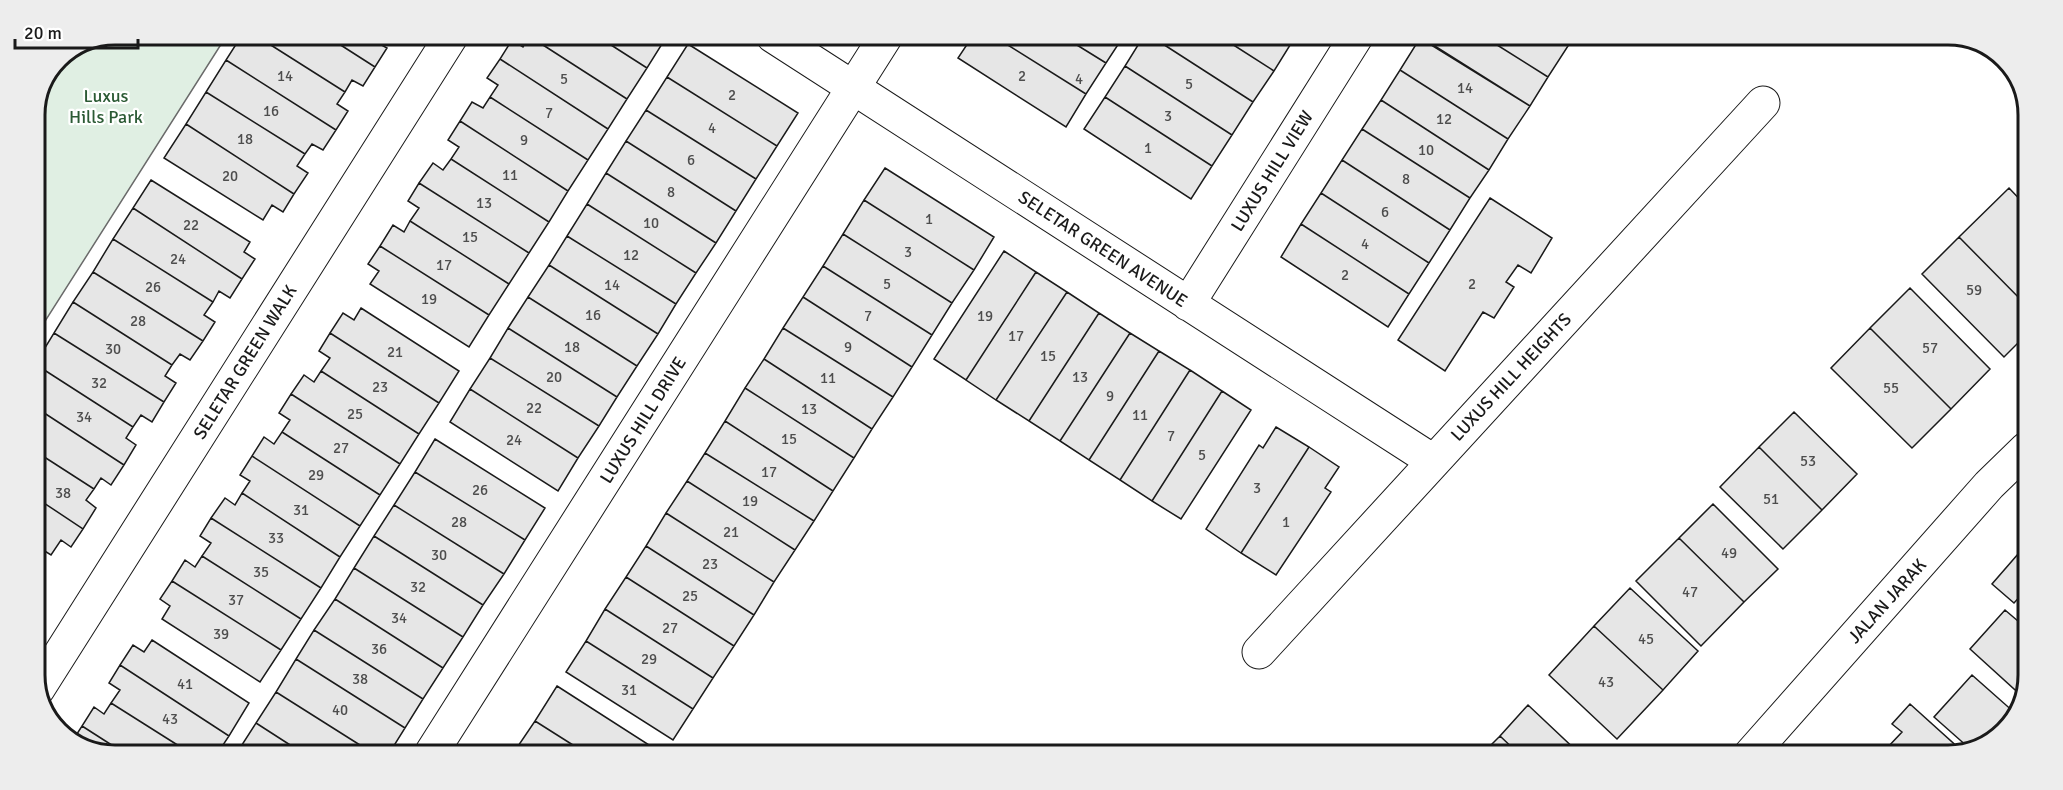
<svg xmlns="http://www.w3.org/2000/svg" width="2063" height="790" font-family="Signika,sans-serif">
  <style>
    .green { fill: #e0efe3; stroke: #6a6a6a; stroke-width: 1.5 }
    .building { fill: #e6e6e6; stroke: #1a1a1a; stroke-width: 1.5 }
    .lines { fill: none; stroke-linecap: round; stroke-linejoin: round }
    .minor-casing { stroke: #1a1a1a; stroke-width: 35 }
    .minor { stroke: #fff; stroke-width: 33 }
    .labels { text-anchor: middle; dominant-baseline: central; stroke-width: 4.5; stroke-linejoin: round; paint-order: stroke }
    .number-label { font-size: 15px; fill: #4d4d4d }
    .park-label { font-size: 18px; fill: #2b5a34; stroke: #fff }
    .street-label { font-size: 18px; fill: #1a1a1a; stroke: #fff }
    .rim { fill: none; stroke: #1a1a1a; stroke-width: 3 }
  </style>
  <rect width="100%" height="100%" fill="#fff"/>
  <path class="green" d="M115,35H227L35,337V110L58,58Z"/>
  <path class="building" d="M242,35H255L345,92L337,104L348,111L336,130L226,60Z
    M255,35H325L375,67L363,86L352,80L345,92Z
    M325,35H380L376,42L387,48L375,67Z
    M529,36L627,99L608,129L500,59L512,40L523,47Z
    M529,36H597L647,68L627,99Z
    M597,36H667L647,68Z
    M972,37H995L1086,94L1066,127L958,58Z
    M995,37H1064L1106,63L1086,94Z
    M1064,37H1123L1106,63Z
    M1143,37H1152L1253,102L1232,135L1125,66Z
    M1152,37H1221L1274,71L1253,102Z
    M1221,37H1284L1292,42L1274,71Z
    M1420,38L1530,106L1508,139L1400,70Z
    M1422,38H1486L1548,77L1530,106Z
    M1486,38H1555L1568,46L1548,77Z
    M688,44L798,113L777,146L667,77Z
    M500,59L608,129L588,160L490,97L498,85L487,78Z
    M226,60L336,130L323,150L312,144L305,154L206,92Z
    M1125,66L1232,135L1212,166L1105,97Z
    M1400,70L1508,139L1489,170L1381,100Z
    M667,77L777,146L756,179L646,110Z
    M206,92L305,154L297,166L308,173L294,194L186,124Z
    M490,97L588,160L568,191L460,121L472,102L483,108Z
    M1105,97L1212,166L1191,199L1084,129Z
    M1381,100L1489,170L1470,198L1362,129Z
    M646,110L756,179L736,211L626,141Z
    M460,121L568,191L549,222L451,159L459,147L448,140Z
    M186,124L294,194L283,212L272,205L263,220L164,158Z
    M1362,129L1470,198L1450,230L1342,160Z
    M626,141L736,211L716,243L606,173Z
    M451,159L549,222L529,253L419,183L433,163L443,170Z
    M1342,160L1450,230L1429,263L1321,193Z
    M885,168L994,237L974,270L864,200Z
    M606,173L716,243L696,273L587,204Z
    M151,180L250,242L244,252L255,259L242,279L133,208Z
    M419,183L529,253L509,284L410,221L419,208L408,201Z
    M2009,188L2028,208L2027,306L1959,237Z
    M1321,193L1429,263L1409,294L1301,224Z
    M1490,198L1552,238L1531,273L1518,265L1506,282L1514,287L1494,318L1483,312L1445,371L1398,340Z
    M864,200L974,270L952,303L843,234Z
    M587,204L696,273L676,304L567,236Z
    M133,208L242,279L230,298L219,291L213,302L113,239Z
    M410,221L509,284L489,315L380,246L393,225L404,232Z
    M1301,224L1409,294L1388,327L1281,257Z
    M843,234L952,303L932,335L823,266Z
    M567,236L676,304L658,334L549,265Z
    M1959,237L2027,306V334L2004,357L1922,274Z
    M113,239L213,302L204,315L215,322L203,341L93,272Z
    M380,246L489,315L469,347L370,284L379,271L368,264Z
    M1004,251L1036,272L966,380L934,359Z
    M549,265L658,334L637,366L528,297Z
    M823,266L932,335L912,367L803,297Z
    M93,272L203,341L190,360L180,354L172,365L73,302Z
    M1036,272L1067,292L996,400L966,380Z
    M1910,288L1990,369L1951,409L1870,328Z
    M1067,292L1099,313L1029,421L996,400Z
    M528,297L637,366L617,397L508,328Z
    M803,297L912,367L893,397L783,328Z
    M73,302L172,365L165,376L176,383L164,402L54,333Z
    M361,308L459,371L439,403L330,333L343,313L354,320Z
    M1099,313L1130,333L1060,441L1029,421Z
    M508,328L617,397L599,426L490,358Z
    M783,328L893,397L872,429L764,359Z
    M1870,328L1951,409L1912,448L1831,368Z
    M54,333L164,402L152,422L141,415L133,427L35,364Z
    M330,333L439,403L419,434L321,371L330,358L319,351Z
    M1130,333L1159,351L1089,460L1060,441Z
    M1159,351L1190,370L1120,480L1089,460Z
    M490,358L599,426L578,458L470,389Z
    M764,359L872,429L854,458L745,388Z
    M35,364L133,427L126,438L136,445L124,465L35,407Z
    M1190,370L1222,391L1152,501L1120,480Z
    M321,371L419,434L400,464L291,394L304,375L314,382Z
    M745,388L854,458L833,491L725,421Z
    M470,389L578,458L558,491L450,422Z
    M1222,391L1251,410L1181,519L1152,501Z
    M291,394L400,464L380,495L282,432L290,420L279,413Z
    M35,407L124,465L111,485L101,478L94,489L35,451Z
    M1794,412L1857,474L1822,510L1759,447Z
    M725,421L833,491L814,521L705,453Z
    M1276,427L1309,447L1241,553L1206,529L1259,445L1263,448Z
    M282,432L380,495L360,526L252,456L264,437L274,444Z
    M435,439L545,508L525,540L415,472Z
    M1309,447L1339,467L1325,488L1331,492L1276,575L1241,553Z
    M1759,447L1822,510L1783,549L1720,487Z
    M35,451L94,489L86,500L96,508L83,529L35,497Z
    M705,453L814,521L795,550L687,481Z
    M252,456L360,526L340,557L242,493L250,481L240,475Z
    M415,472L525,540L504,574L394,505Z
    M687,481L795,550L774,582L666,513Z
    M242,493L340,557L321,588L211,518L225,498L235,505Z
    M35,497L83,529L71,547L61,540L51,555L35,545Z
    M1713,504L1778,569L1744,602L1679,538Z
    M394,505L504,574L483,605L374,536Z
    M666,513L774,582L754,615L646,546Z
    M211,518L321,588L301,619L202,556L211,543L200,536Z
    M374,536L483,605L463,637L354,568Z
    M1679,538L1744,602L1701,646L1636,581Z
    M646,546L754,615L734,646L626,577Z
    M2025,546V591L2014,603L1992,584Z
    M202,556L301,619L281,650L172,581L185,560L195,567Z
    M354,568L463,637L443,668L335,599Z
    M626,577L734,646L713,678L605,609Z
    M172,581L281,650L260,682L162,619L170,606L160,599Z
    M1630,588L1698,651L1663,690L1594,626Z
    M335,599L443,668L423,699L314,630Z
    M605,609L713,678L693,709L586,641Z
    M2005,610L2025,627L2024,698L1970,649Z
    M1594,626L1663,690L1617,739L1549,675Z
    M314,630L423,699L405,728L296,659Z
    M152,640L249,703L229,736L120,665L133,645L144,652Z
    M586,641L693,709L673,740L566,672Z
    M296,659L405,728L390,752H371L276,692Z
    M120,665L229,736L219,751H187L111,703L120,690L109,683Z
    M1972,675L2015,713L1997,739L1969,748L1934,717Z
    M557,686L660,752H584L535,721Z
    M276,692L371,752H301L256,723Z
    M111,703L187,751H121L82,726L94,707L104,714Z
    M1910,704L1962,751L1948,755H1894L1887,748L1902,732L1892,724Z
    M1528,705L1581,755L1519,754L1500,736Z
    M535,721L584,752H514Z
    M256,723L301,752L238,751Z
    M82,726L121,751H89L73,740Z
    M1500,736L1519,754H1482Z"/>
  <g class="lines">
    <defs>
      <path id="minor" d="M773,36L1433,461
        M1188,304L1356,37
        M1259,652L1763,103
        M38,689L452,35
        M432,752L886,36
        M1750,755L1989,485L2026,449"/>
    </defs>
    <use href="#minor" class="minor-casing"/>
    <use href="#minor" class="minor"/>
  </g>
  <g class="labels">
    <g class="number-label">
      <text x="285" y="76">14</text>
      <text x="1022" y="76">2</text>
      <text x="564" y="79">5</text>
      <text x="1079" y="79">4</text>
      <text x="1189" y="84">5</text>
      <text x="1465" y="88">14</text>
      <text x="732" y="95">2</text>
      <text x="271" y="111">16</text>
      <text x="549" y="113">7</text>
      <text x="1168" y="116">3</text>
      <text x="1444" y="119">12</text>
      <text x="712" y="128">4</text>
      <text x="245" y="139">18</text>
      <text x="524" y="140">9</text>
      <text x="1148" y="148">1</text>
      <text x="1426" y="150">10</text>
      <text x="691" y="160">6</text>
      <text x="510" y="175">11</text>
      <text x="230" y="176">20</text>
      <text x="1406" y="179">8</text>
      <text x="671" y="192">8</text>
      <text x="484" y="203">13</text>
      <text x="1385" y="212">6</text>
      <text x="929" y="219">1</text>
      <text x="651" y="223">10</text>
      <text x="191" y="225">22</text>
      <text x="470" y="237">15</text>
      <text x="1365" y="244">4</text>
      <text x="908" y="252">3</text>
      <text x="631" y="255">12</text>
      <text x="178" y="259">24</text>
      <text x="444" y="265">17</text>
      <text x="1345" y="275">2</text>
      <text x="887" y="284">5</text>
      <text x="1472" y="284">2</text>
      <text x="612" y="285">14</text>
      <text x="153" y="287">26</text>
      <text x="1974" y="290">59</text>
      <text x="429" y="299">19</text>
      <text x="593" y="315">16</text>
      <text x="868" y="316">7</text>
      <text x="985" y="316">19</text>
      <text x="138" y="321">28</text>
      <text x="1016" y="336">17</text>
      <text x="572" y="347">18</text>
      <text x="848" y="347">9</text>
      <text x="1930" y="348">57</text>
      <text x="113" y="349">30</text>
      <text x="395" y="352">21</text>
      <text x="1048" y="356">15</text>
      <text x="554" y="377">20</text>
      <text x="1080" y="377">13</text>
      <text x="828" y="378">11</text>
      <text x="99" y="383">32</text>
      <text x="380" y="387">23</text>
      <text x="1891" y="388">55</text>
      <text x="1110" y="396">9</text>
      <text x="534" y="408">22</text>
      <text x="809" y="409">13</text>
      <text x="355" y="414">25</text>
      <text x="1140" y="415">11</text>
      <text x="84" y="417">34</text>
      <text x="1171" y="436">7</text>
      <text x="789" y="439">15</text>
      <text x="514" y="440">24</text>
      <text x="341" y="448">27</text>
      <text x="1202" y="455">5</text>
      <text x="1808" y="461">53</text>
      <text x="769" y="472">17</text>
      <text x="316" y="475">29</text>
      <text x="1257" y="488">3</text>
      <text x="480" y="490">26</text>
      <text x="63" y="493">38</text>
      <text x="1771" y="499">51</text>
      <text x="750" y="501">19</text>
      <text x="301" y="510">31</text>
      <text x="459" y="522">28</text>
      <text x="1286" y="522">1</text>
      <text x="731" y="532">21</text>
      <text x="276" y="538">33</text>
      <text x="1729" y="553">49</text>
      <text x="439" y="555">30</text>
      <text x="710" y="564">23</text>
      <text x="261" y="572">35</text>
      <text x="418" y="587">32</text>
      <text x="1690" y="592">47</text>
      <text x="690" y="596">25</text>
      <text x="236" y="600">37</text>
      <text x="399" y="618">34</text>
      <text x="670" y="628">27</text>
      <text x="221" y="634">39</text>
      <text x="1646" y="639">45</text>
      <text x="379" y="649">36</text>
      <text x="649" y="659">29</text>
      <text x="360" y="679">38</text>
      <text x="1606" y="682">43</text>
      <text x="185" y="684">41</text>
      <text x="629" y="690">31</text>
      <text x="340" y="710">40</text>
      <text x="170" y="719">43</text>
    </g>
    <g class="park-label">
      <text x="106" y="96">Luxus<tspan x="106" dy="21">Hills Park</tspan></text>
    </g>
    <g class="street-label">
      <text transform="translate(1272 171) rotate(-58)">LUXUS HILL VIEW</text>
      <text transform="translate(1103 249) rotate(33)">SELETAR GREEN AVENUE</text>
      <text transform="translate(245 362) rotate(-58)">SELETAR GREEN WALK</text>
      <text transform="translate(1511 377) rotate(-47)">LUXUS HILL HEIGHTS</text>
      <text transform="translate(643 420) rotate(-58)">LUXUS HILL DRIVE</text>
      <text transform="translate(1887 601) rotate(-48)">JALAN JARAK</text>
    </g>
  </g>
  <path d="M0 0H2063V790H0ZM115 45H1948A70 70 0 0 1 2018 115V675A70 70 0 0 1 1948 745H115A70 70 0 0 1 45 675V115A70 70 0 0 1 115 45Z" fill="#ededed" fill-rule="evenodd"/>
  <path class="rim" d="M115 45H1948A70 70 0 0 1 2018 115V675A70 70 0 0 1 1948 745H115A70 70 0 0 1 45 675V115A70 70 0 0 1 115 45Z"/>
  <path d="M15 39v9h123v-9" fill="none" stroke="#1a1a1a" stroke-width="3"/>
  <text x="24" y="39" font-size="18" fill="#1a1a1a" stroke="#ffffff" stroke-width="4.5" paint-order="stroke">20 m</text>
</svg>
